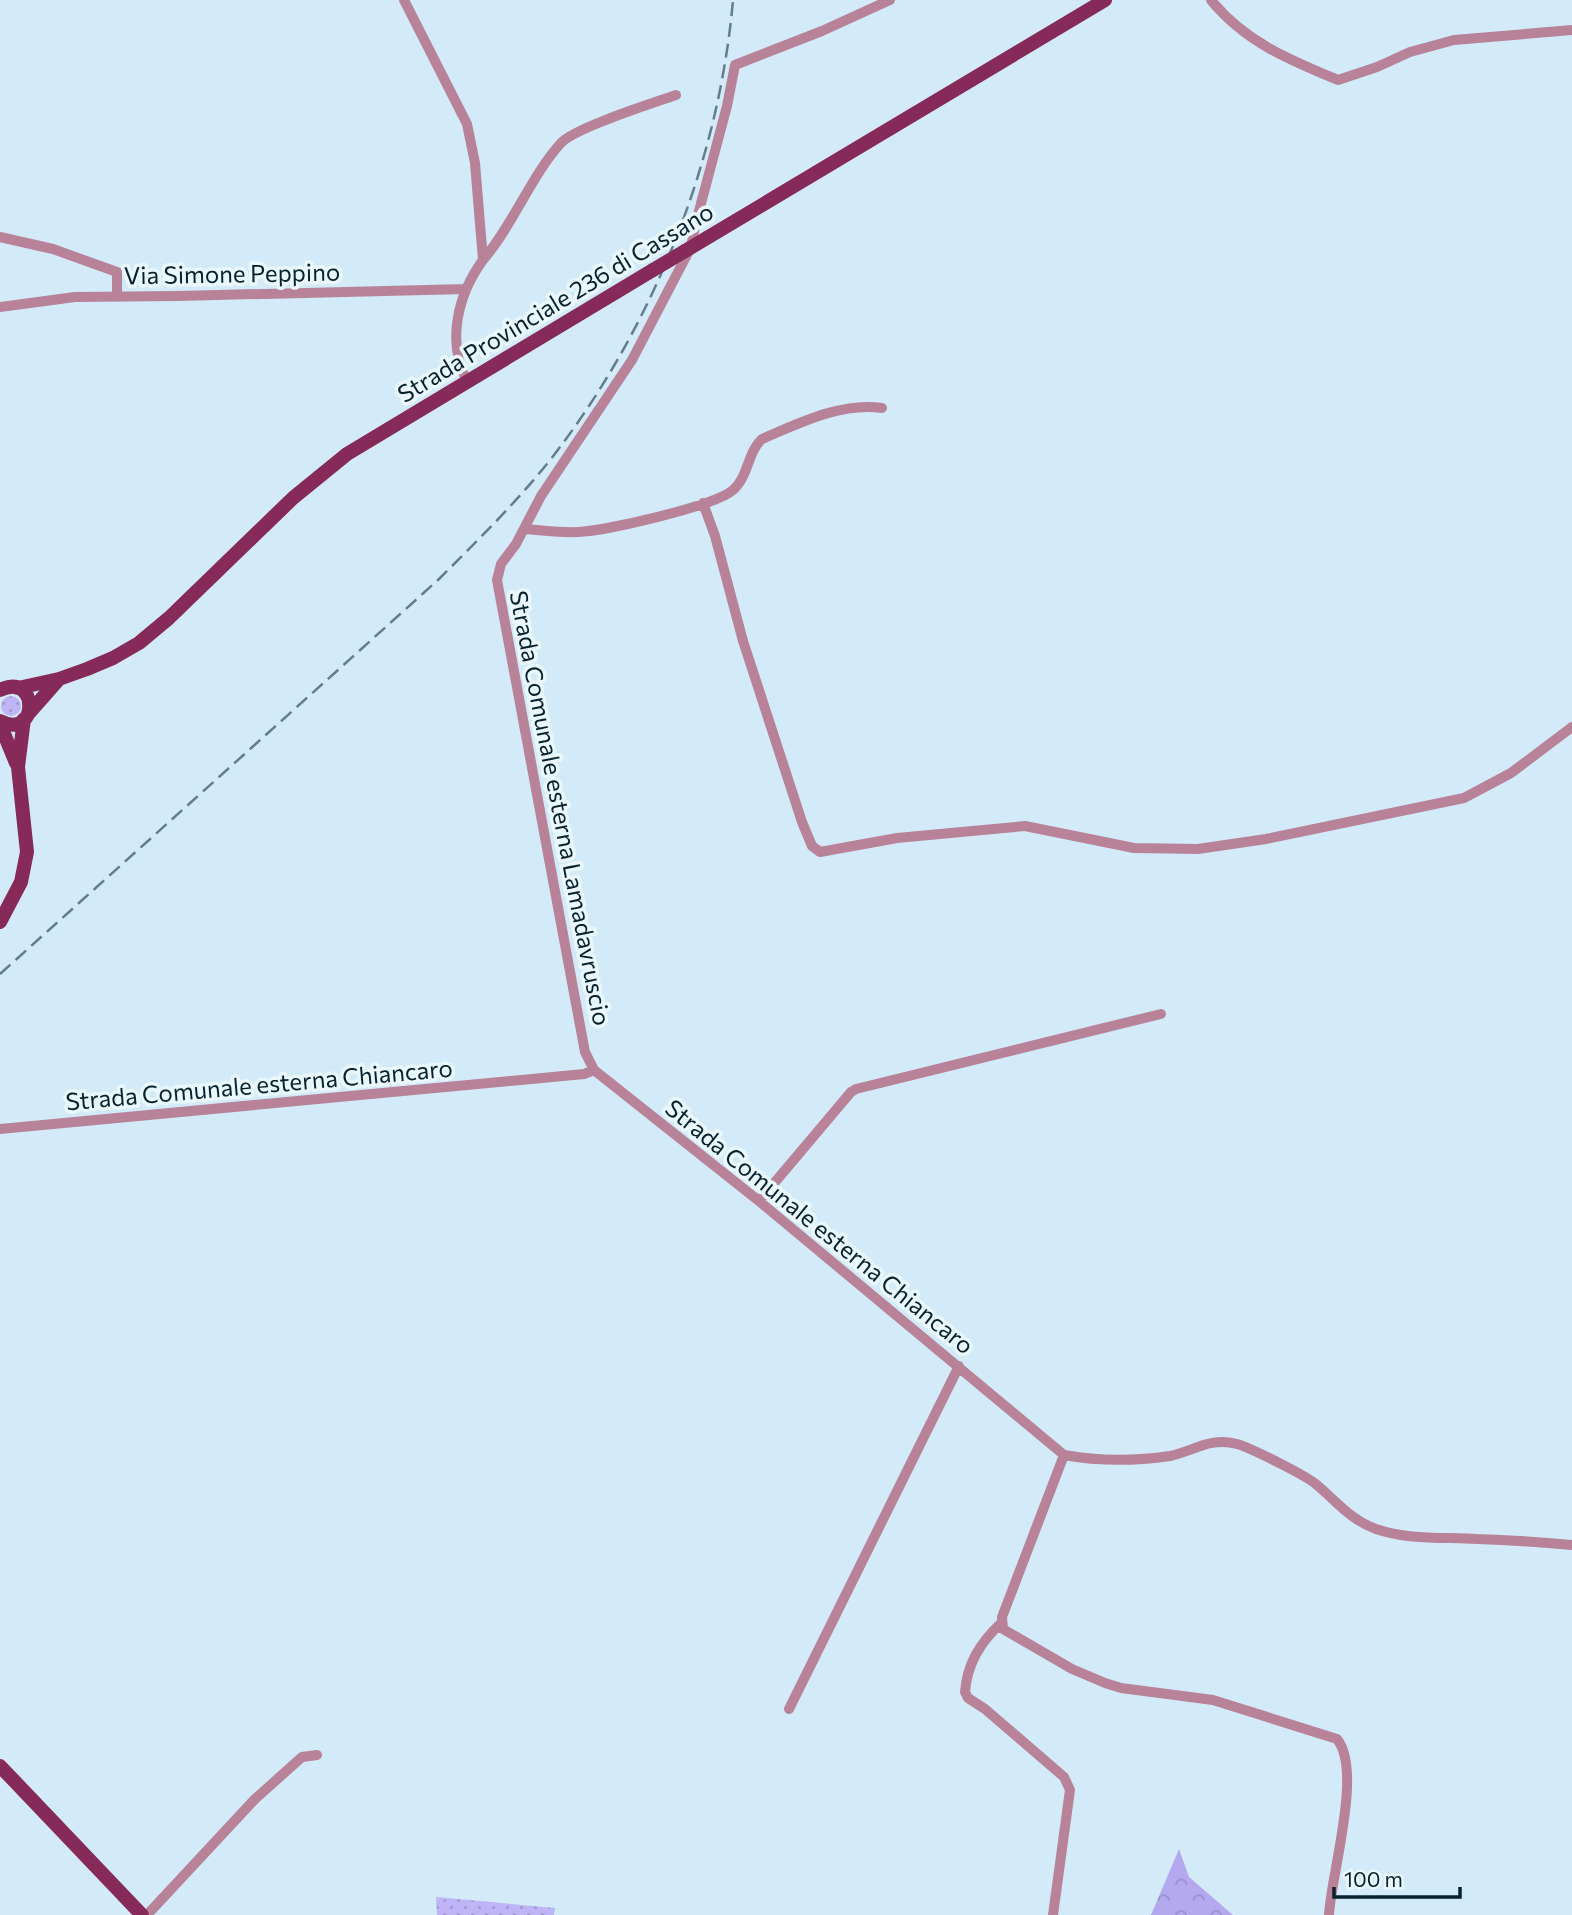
<svg xmlns="http://www.w3.org/2000/svg" width="1572" height="1915" font-family="Commissioner,sans-serif">
  <style>
    .grass { fill: url(#grass-dots) }
    .forest { fill: url(#forest-crowns) }
    .lines { fill: none; stroke-linecap: round; stroke-linejoin: round }
    .minor { stroke: #b88399; stroke-width: 10 }
    .major { stroke: #862a5a; stroke-width: 14 }
    .rail { stroke: #647d8b; stroke-width: 2.5; stroke-dasharray: 14 7; stroke-linecap: butt }
    .major-bridge { stroke: #862a5a; stroke-width: 14 }
    .labels { text-anchor: middle; dominant-baseline: central; stroke-width: 7; stroke-linejoin: round; paint-order: stroke }
    .street-label { font-size: 24px; fill: #07222f; stroke: #eaf7fd }
  </style>
  <defs>
    <pattern id="grass-dots" width="8" height="8" patternUnits="userSpaceOnUse" patternTransform="scale(1.75)"><rect width="8" height="8" fill="#bfb4f6"/><path d="M2 2h.1M6 6h.1" fill="none" stroke="#a39ad3" stroke-width="1.8" stroke-linecap="round"/></pattern>
    <pattern id="forest-crowns" width="20" height="18" patternUnits="userSpaceOnUse" patternTransform="scale(1.75)"><rect width="20" height="18" fill="#b4a8ee"/><path d="M2 6a3 3 0 1 1 6 0M12 15a3 3 0 1 1 6 0" fill="none" stroke="#9990cc"/></pattern>
  </defs>
  <rect width="100%" height="100%" fill="#d3ebf9"/>
  <path class="grass" d="M1 706a10 10 0 1 1 20 0a10 10 0 1 1-20 0Z
    M436,1897L555,1908L554,1915H437Z"/>
  <path class="forest" d="M1179,1849L1189,1877L1233,1915H1151Z"/>
  <g class="lines">
    <path class="minor" d="M404,0L467,124L475,163L483,260C458,294 446,342 467,381
      M1211,0C1245,42 1290,60 1338,80L1377,67L1410,52L1454,40L1572,30
      M0,237L53,249L117,272V297
      M483,260C513,225 531,176 561,143C574,128 653,103 676,95
      M0,307L75,297L178,296L466,289
      M703,503L715,536L743,641L802,822L812,846L820,852L897,838L1025,826L1134,848L1198,849L1266,839L1464,798L1511,773L1572,727
      M524,529C542,530 560,533 578,532C605,531 715,506 733,490C749,476 747,453 762,439C799,423 842,402 882,408
      M594,1070L585,1052L497,580L501,564L516,544L541,496L632,360L691,247L695,226L727,106L735,65L822,31L890,0
      M0,1129L584,1074L594,1070L759,1201L1064,1455C1097,1461 1136,1461 1170,1456C1194,1451 1209,1437 1237,1444C1251,1448 1307,1476 1317,1485C1337,1502 1351,1520 1376,1529C1408,1540 1443,1537 1477,1539C1508,1540 1540,1542 1572,1545
      M759,1201L851,1092L856,1089L1161,1014
      M1064,1455L1002,1617L1003,1629L1072,1669L1105,1683L1121,1688L1213,1700L1337,1739C1363,1771 1331,1874 1329,1915
      M1001,1623C980,1643 967,1664 965,1692L968,1698L985,1709L1064,1777L1070,1790L1053,1915
      M789,1709L959,1366
      M147,1915L255,1799L302,1757L317,1755"/>
    <path class="major" d="M685,251L1105,0
      M18,688L59,679L87,669L113,658L139,643L169,618L293,498L347,454L653,270
      M0,690C39,671 39,741 0,721
      M29,713L59,679
      M0,724L16,763
      M0,922L21,882L27,852L18,767L24,719
      M0,1766L142,1915"/>
    <path class="rail" d="M0,974L438,580C478,540 519,500 554,455C653,326 719,162 733,0"/>
    <path class="major-bridge" d="M653,270L685,251"/>
  </g>
  <g class="labels">
    <g class="street-label">
      <text transform="translate(232 273) rotate(-1)">Via Simone Peppino</text>
      <text transform="translate(555 302) rotate(-31)">Strada Provinciale 236 di Cassano</text>
      <text transform="translate(561 808) rotate(79)">Strada Comunale esterna Lamadavruscio</text>
      <text transform="translate(259 1084) rotate(-5)">Strada Comunale esterna Chiancaro</text>
      <text transform="translate(820 1226) rotate(39)">Strada Comunale esterna Chiancaro</text>
    </g>
  </g>
  <path d="M1334 1887v10h126v-10" fill="none" stroke="#07222f" stroke-width="3.5"/>
  <text x="1344" y="1887" font-size="21" fill="#07222f" stroke="#eaf7fd" stroke-width="5" paint-order="stroke">100 m</text>
</svg>
